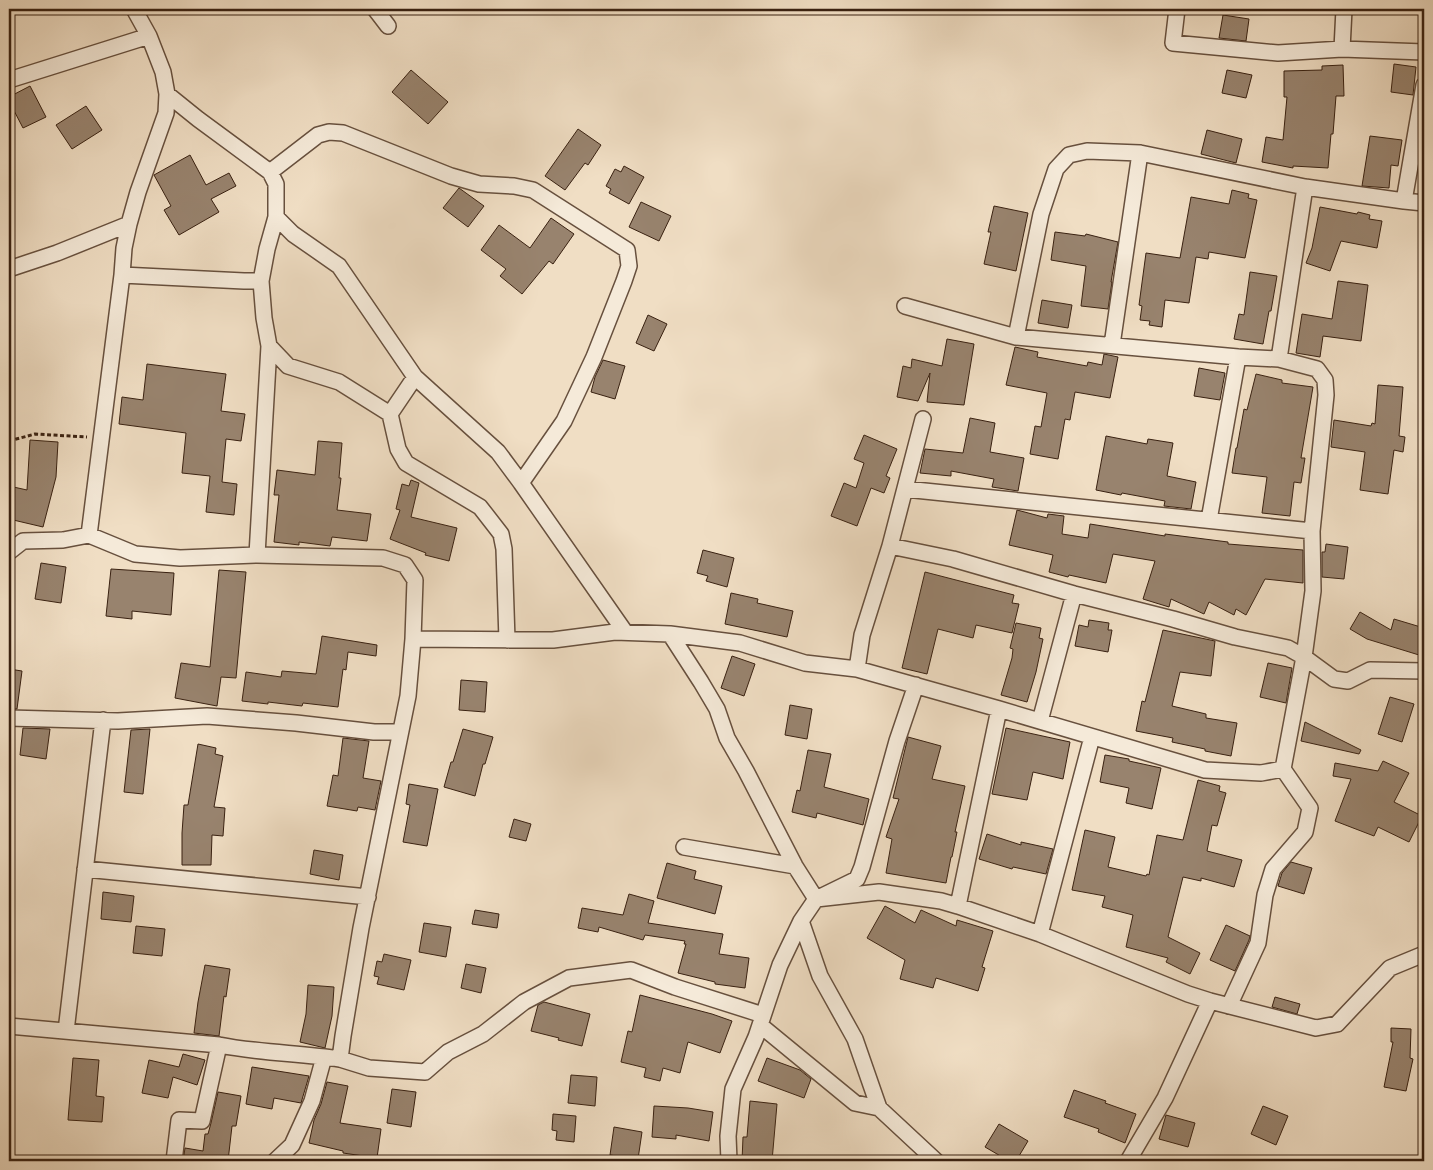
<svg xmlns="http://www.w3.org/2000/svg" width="1433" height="1170" font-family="Vollkorn,serif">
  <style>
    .building { fill: #98836e; stroke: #392111 }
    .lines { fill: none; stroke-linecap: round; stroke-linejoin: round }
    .street-casing { stroke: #67503e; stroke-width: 18 }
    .path { stroke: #392111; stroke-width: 3; stroke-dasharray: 4 2.5; stroke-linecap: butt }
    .street { stroke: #f5ead9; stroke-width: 15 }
  </style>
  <rect width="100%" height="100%" fill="#f0dec4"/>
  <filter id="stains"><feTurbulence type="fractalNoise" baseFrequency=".004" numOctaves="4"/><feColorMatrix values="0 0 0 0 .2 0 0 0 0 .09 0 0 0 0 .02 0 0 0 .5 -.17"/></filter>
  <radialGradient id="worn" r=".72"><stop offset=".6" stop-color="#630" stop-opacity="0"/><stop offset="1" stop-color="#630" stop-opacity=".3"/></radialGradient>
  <path class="building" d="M1223,15L1249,19L1246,41L1219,38Z
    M1394,64L1416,67L1413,95L1391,92Z
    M1343,65L1344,96H1336L1333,134H1331L1328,168L1293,166V168L1262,162L1266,137L1283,140L1287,97H1284V71L1322,70V66Z
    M411,70L448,102L428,124L392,92Z
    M1227,70L1252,75L1246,98L1222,93Z
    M30,86L46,117L23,128L9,101V97Z
    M86,106L102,130L72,149L56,125Z
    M578,129L601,145L588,165L585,163L565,190L545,176Z
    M1207,130L1242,139L1236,163L1201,154Z
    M1370,136L1402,140L1398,166L1391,165L1389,188L1362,186Z
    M190,155L206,185L229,173L236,186L211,199L219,212L179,235L164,210L171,206L154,175Z
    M624,166L644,177L629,204L609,193L611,189L606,186L615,169L621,172Z
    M459,188L484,206L468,227L443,208Z
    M1232,190L1249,194L1248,198L1257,200L1245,258L1209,252L1208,259L1196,257L1189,303L1165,300L1162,327L1149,325L1150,321L1140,320L1142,306L1139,305L1146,253L1180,258L1191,197L1229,204Z
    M641,202L671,216L659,241L629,227Z
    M994,206L1028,213L1016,271L984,264L991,232H988Z
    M1320,207L1357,214L1358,212L1370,215L1369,219L1382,221L1377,248L1341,241L1330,271L1306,263L1312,248Z
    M551,218L574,234L553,264L549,261L522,294L500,276L506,269L481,250L499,225L530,248Z
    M1055,232L1085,236L1086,234L1118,242L1111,282H1112L1108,309L1081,306L1086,266L1051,260Z
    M1250,272L1277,276L1271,311H1269L1263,344L1234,339L1239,314L1244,315Z
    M1338,281L1368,285L1361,341L1323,336L1320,357L1296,353L1302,314L1332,319Z
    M1042,300L1072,305L1068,328L1038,323Z
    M648,315L667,324L654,351L636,343Z
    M947,339L974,344L964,405L927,402L930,373L918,401L897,397L903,366L911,368L912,359L942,366Z
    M1015,347L1038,352L1037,357L1087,366L1088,362L1102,365L1104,354L1118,357L1110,398L1075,392L1070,420L1065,419L1058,459L1030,454L1035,426L1041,427L1047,393L1006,385Z
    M603,360L625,366L615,399L591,392L595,377Z
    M147,364L226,374L221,411L245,414L241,441L226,439L222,482L237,484L234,515L206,512L210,476L182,473L186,433L119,424L122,397L143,400Z
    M1199,368L1225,373L1220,400L1194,396Z
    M1256,374L1282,380V383L1313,387L1301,458H1305L1301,483L1294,482L1290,516L1262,513L1267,477L1232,473L1236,448H1237L1244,409L1247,410Z
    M1378,385L1403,387L1399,436L1405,437L1403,452L1394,450L1388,494L1360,490L1365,452L1331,447L1334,420L1371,426L1372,423L1375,424Z
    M970,418L995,423L990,452L1024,458L1018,491L992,487L994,479L951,471V476L920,473L925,449L963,453Z
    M864,435L897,449L886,476L890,478L884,493L871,488L857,526L831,516L844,483L856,488L864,463L854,459Z
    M1106,436L1147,444L1148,439L1173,443L1167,476L1196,482L1191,509L1164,506L1165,501L1122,493L1121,495L1096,490Z
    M30,440L58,442L56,477L43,527L9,519V486L27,490Z
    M318,441L342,443L339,478H341L337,510L371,514L367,541L332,537L330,546L299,542V545L274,542L279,495H274L277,470L315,475Z
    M411,480L419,483L411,517L457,528L449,561L425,555L426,553L390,539L400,510L396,509L402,484L409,486Z
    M1017,510L1047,518L1048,514L1064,516L1062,534L1088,538L1090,524L1165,536V534L1228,542V544L1303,550V583L1265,579L1246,615L1236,609L1234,615L1209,602L1204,614L1171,599L1169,607L1143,599L1155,561L1113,554L1106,583L1069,575L1068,577L1049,572L1053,555L1009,545Z
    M1326,544L1348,547L1344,579L1322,577V552H1325Z
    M703,550L734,558L727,587L706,581L708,576L697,573Z
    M41,563L66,567L61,603L35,599Z
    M111,569L174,573L171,615L132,611V619L106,616Z
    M219,570L246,572L236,678L221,677L217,706L175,698L181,663L210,667Z
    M925,572L1014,595L1012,603L1019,604L1012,633L976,625L973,638L938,629L927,674L902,668Z
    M731,593L758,599L757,603L793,611L787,637L725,624Z
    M1360,612L1391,630L1394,619L1424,628V638L1419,655L1367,639L1350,629Z
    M1089,620L1109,623L1108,630H1112L1108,652L1075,646L1079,625L1088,627Z
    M1016,623L1041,628L1039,638L1043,639L1036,672L1027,702L1001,695L1012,658L1013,649L1010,648Z
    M1163,630L1215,641L1211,676L1180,672L1172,706L1206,714V718L1237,723L1231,756L1205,751V749L1172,742L1173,738L1136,731L1142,701L1145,702Z
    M322,636L377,645L376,656L348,652L346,670L343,669L338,707L303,703L302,706L268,702V704L242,701L246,672L281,677L282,671L316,674Z
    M732,656L755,664L744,696L721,688Z
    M1268,663L1292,668L1286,703L1260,697Z
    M9,669L22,671L17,709H9Z
    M461,680L487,682L485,712L459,710Z
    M1390,697L1414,704L1402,742L1378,734Z
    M790,705L812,709L807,739L785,735Z
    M1305,722L1361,750L1359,754L1301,741Z
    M23,728L50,729L46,759L20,755Z
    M1006,728L1070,742L1063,779L1033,772L1027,800L992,794Z
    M150,729L143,794L124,792L131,730Z
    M463,729L493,737L485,764H483L475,796L444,787L451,762H453Z
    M908,737L941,746L932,779L965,786L955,832H957L952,857H951L946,883L886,873L892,839L886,837L899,799L893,798Z
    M343,738L369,741L363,778L381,781L375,810L358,807L357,811L327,806L333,775L338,776Z
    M198,744L216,748L215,754L223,756L214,807L225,808L223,836L212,835L211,865H182V833L184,805H188Z
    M808,750L831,754L824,787L869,799L863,825L817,813L816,818L792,812L797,790L800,791Z
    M1105,755L1129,759V761L1161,768L1152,809L1126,803L1129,788L1100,782Z
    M1383,761L1409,773L1394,802L1422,816L1409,842L1378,827L1374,836L1335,821L1351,779L1333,776L1335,763L1378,771Z
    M1198,780L1220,786L1219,791L1226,793L1217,826L1212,825L1207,851L1242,860L1234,887L1201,878V881L1183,877L1168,937L1200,953L1190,974L1166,962L1168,958L1126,947L1133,915L1102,907L1105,896L1072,890L1085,830L1115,837L1108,867L1146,876L1147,874L1149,875L1157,835L1183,840Z
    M409,784L438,789L427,846L403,842L410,805L406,804Z
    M514,819L531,824L526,841L509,837Z
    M987,834L1021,845V842L1053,849L1046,874L1013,867L1012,869L979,859Z
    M314,850L343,855L339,880L310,874Z
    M1291,862L1312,868L1304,894L1278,886L1282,873Z
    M667,863L696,871L694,879L722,886L715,914L657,898Z
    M103,892L134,896L131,922L101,919Z
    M629,894L654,901L648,923L723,934L719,954L749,958L745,988L715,984V982L678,973L686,944H684L685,941L645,935L643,940L599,927L598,932L578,928L582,908L623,915Z
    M885,906L915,923L921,910L956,926L957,920L993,931L982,967L985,968L978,991L936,978L933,988L900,979L905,960L867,938Z
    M475,910L499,914L497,928L472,924Z
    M424,923L451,927L446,957L419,952Z
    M1226,925L1250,936L1249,940L1235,971L1210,960Z
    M136,926L165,929L162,956L133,953Z
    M384,954L411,960L404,990L377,984L379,977L374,976L377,961L382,962Z
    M466,964L486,968L481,993L461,988Z
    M205,965L230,969L226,997L224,996L219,1036L194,1033L198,1002Z
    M308,985L334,987L332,1016L325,1048L300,1042L306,1014Z
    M640,995L712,1014L732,1021L720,1053L688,1042L680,1073L663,1068L660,1081L644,1077L646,1068L621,1062L628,1031L632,1032Z
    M1275,997L1300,1004L1297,1014L1272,1007Z
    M544,1002L590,1014L582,1046L558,1040L559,1038L531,1031L538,1005Z
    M1391,1028L1411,1029L1410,1058L1413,1059L1406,1091L1384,1087L1393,1042H1391Z
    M183,1054L205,1060L197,1085L173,1077L168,1098L142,1093L149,1060L179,1067Z
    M73,1058L99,1060L96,1096L104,1097L102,1122L68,1120Z
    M767,1058L800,1070L811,1079L804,1098L758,1081Z
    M252,1067L309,1076L301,1103L274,1098L272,1109L246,1104Z
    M571,1075L597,1077L595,1106L568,1103Z
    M327,1082L348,1086L340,1123L381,1129L377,1158L343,1153V1151L309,1143L314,1120L321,1104Z
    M392,1089L416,1092L411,1127L387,1123Z
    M1074,1090L1106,1101L1105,1103L1136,1114L1125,1143L1098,1132L1099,1129L1064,1117Z
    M218,1092L241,1096L236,1126H232L228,1161H183L185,1148L203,1151L205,1134H208L211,1123Z
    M750,1101L777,1104L772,1161H742L743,1137H747Z
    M654,1106L688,1108L713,1112L709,1141L676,1135V1139L652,1137Z
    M1263,1106L1288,1116L1276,1145L1251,1134Z
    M553,1114L576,1116L574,1142L556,1140L557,1131L552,1130Z
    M1166,1115L1195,1123L1188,1147L1159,1139Z
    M999,1124L1028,1141L1016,1161H1009L985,1147Z
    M614,1127L642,1132L638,1159L610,1155Z"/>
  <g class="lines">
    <defs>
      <path id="street" d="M375,9L388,26
        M1177,9L1173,43L1278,53L1342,49L1424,52
        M1342,49L1344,9
        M9,80L149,36
        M167,94L198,119L270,172L276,184V217L267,249L261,281
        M270,172L318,135L329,132L343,133L451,176L479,184L514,186L533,190L627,250L629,266L624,281L594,357L564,421L521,483
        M1404,201L1424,203
        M276,217L293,234L339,266L415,377L498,452L521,483L625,632
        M9,269L57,253L129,224
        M122,275L244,281H261L264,318L269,346L257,555
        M905,306L1016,337L1238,357L1279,359L1317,369L1325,380L1326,395L1312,531L1313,591L1304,657L1283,769
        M1016,337L1041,214L1056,169L1069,155L1087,151L1140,153L1305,187L1404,201L1424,85
        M1112,345L1140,153
        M269,346L288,366L339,382L390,414L398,449L406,463L480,507L501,534L504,549L507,640
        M1279,359L1305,187
        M390,414L415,377
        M905,489L1312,531
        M1209,520L1238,357
        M89,535L122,275L124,248L129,224L138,192L166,113L167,94L163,72L149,36L134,9
        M890,546L923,419
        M9,552L23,541L63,540L89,535L135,554L180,558L257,555L383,558L405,565L415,580L413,639L553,640L615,632L670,634L740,643L805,663L857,669L999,709L1205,770L1261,773L1283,769L1310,808L1305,832L1273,869L1265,895L1258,943L1229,1006
        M670,634L701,682L717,709L727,738L746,771L795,866L816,899L879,892L941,901L958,906L1040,934L1188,994L1210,1001L1316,1028L1337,1024L1390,968L1424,954
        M857,669L862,635L890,546L953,559L1074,594L1173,619L1235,637L1288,648L1304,657L1334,679L1348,681L1370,670L1424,671
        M9,718L118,721L207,716L296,723L374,732H400
        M1040,721L1074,594
        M684,847L795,866
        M85,869L368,897
        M958,906L999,709
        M801,921L820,976L855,1039L879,1108L936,1161
        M1040,934L1092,737
        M760,1025L855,1103L879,1108
        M9,1026L219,1045C259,1053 300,1053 340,1059L343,1036L361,928L408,696L413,639
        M66,1031L103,720
        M340,1059L369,1068L425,1072L448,1052L483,1034L524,1002L569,978L631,970L675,987L763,1015
        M174,1161L179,1120L202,1121L219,1045
        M275,1161L292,1145L312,1101L324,1057
        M729,1161L728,1136L733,1089L756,1037L780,965L801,921L816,899L857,879L862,867L897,741L916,685
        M1128,1161L1165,1098L1210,1001"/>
    </defs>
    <use href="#street" class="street-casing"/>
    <path class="path" d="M9,441L35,434L87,437"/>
    <use href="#street" class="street"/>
  </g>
  <rect width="1433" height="1170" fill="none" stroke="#f0dec4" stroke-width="30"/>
  <rect x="10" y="10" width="1413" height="1150" fill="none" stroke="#392111" stroke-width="2.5"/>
  <rect x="15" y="15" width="1403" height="1140" fill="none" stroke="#392111"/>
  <rect width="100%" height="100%" filter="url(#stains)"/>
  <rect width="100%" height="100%" fill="url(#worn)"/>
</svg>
